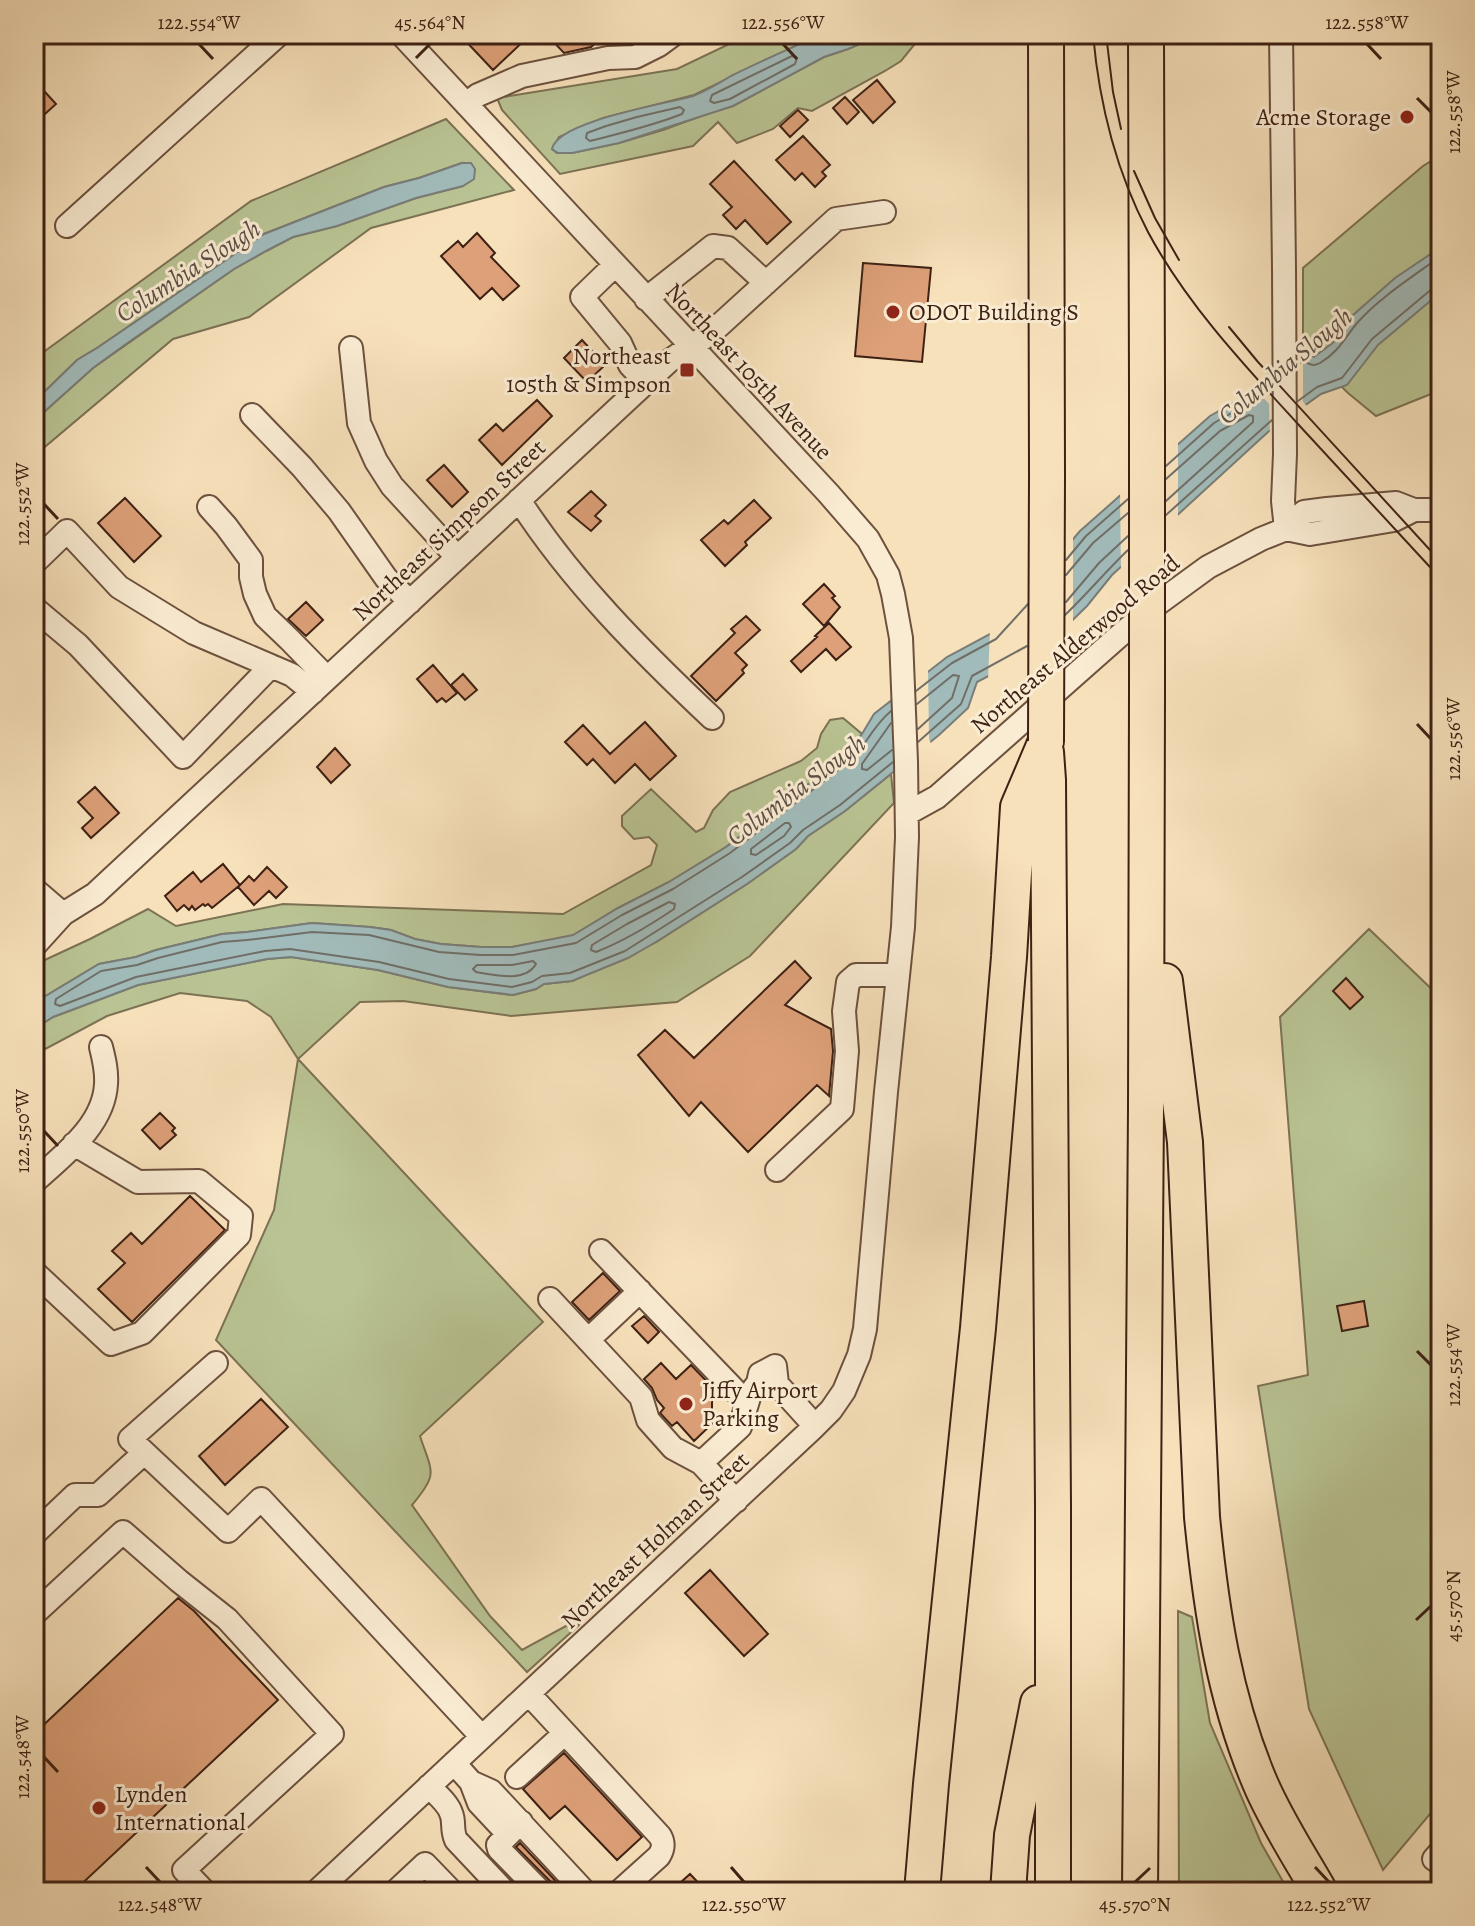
<svg xmlns="http://www.w3.org/2000/svg" width="1475" height="1926" font-family="Alegreya,serif">
  <style>
    .green { fill: #b9c393; stroke: #7c7254; stroke-width: 2 }
    .water { fill: #a1bbba; stroke: #797d78; stroke-width: 2 }
    .pier { fill: #f7e1bb }
    .lines { fill: none; stroke-linecap: round; stroke-linejoin: round }
    .shore { stroke: #706e67; stroke-width: 2 }
    .building { fill: #dda078; stroke: #3e2114; stroke-width: 2 }
    .minor-casing { stroke: #6c513e; stroke-width: 26 }
    .highway-casing { stroke: #3e2114; stroke-width: 38 }
    .minor { stroke: #faecd3; stroke-width: 22 }
    .highway { stroke: #f7e1bb; stroke-width: 34 }
    .tram { stroke: #3e2114; stroke-width: 2 }
    .highway-bridge-casing { stroke: #3e2114; stroke-width: 38; stroke-linecap: butt }
    .highway-bridge { stroke: #f7e1bb; stroke-width: 34 }
    .ticks { fill: none; stroke: #3e2114; stroke-width: 3 }
    .poi-dot { fill: #8f2418; stroke: #faecd3; stroke-width: 3 }
    .labels { text-anchor: middle; dominant-baseline: central; stroke-width: 6; stroke-linejoin: round; paint-order: stroke }
    .poi-label { font-size: 24px; fill: #3e2114; stroke: #faecd3; text-anchor: start }
    .street-label { font-size: 24px; fill: #3e2114; stroke: #faecd3 }
    .water-label { font-size: 26px; font-style: italic; fill: #5c4f46; stroke: #faecd3 }
    .neatline { fill: none; stroke: #3e2114; stroke-width: 3 }
    .ticks-label { font-size: 20px; text-anchor: middle; fill: #3e2114 }
  </style>
  <rect width="100%" height="100%" fill="#f7e1bb"/>
  <filter id="stains"><feTurbulence type="fractalNoise" baseFrequency=".0025" numOctaves="4"/><feColorMatrix values="0 0 0 0 .2 0 0 0 0 .09 0 0 0 0 .02 0 0 0 .5 -.17"/></filter>
  <radialGradient id="worn" r=".72"><stop offset=".6" stop-color="#630" stop-opacity="0"/><stop offset="1" stop-color="#630" stop-opacity=".3"/></radialGradient>
  <path class="green" d="M750,34H815L804,42L694,95L603,118L559,137L552,149L557,153H572L619,143L663,130L712,112L733,106L824,57L848,49L883,34H923L901,61L885,71L812,111L798,108L773,129L737,143L718,122L693,146L560,174L502,110L497,98L677,69Z
    M446,119L514,190L371,228L249,317L173,339L34,456V421L93,368L234,269L266,251L293,237L337,226L416,198L463,186L462,163L419,178L384,187L264,234L97,348L77,360L34,402V359L251,201Z
    M1441,155V390L1376,416L1348,393L1303,349V268L1423,166Z
    M843,718L862,734L848,752L827,770L726,847L669,882L618,908L573,936L512,947H481L441,944L415,939L391,930L370,927L312,923L247,932L222,934L156,950L136,957L99,964L34,1003V965L90,939L148,909L176,926L283,904L563,914L651,865L657,845L649,837L634,839L622,826V816L651,789L696,832L704,828L713,810L730,792L801,761L817,748L821,734L830,720Z
    M891,774L894,803L750,956L677,1002L511,1016L403,1001L360,1002L298,1059L543,1322L420,1436C432,1473 439,1473 412,1505L490,1616L522,1650L575,1621L579,1625L527,1672L216,1340L274,1210L298,1059L271,1017L247,1001L180,993L107,1016L34,1055V1029L53,1017L138,985L267,959L291,957L378,970L448,987L513,995L536,989L544,984L572,981L656,942L747,884L796,849L808,836L845,811Z
    M1369,929L1441,998V1801L1383,1870L1309,1709L1258,1386L1308,1375L1280,1017Z
    M1178,1611L1192,1617L1210,1723L1261,1843L1289,1892H1179Z"/>
  <path class="water" d="M815,34H883L848,49L824,57L733,106L619,143L572,153H558L552,149C557,121 666,104 693,96C706,91 719,83 731,76C755,64 780,53 804,42Z
    M462,163H471L475,169L474,179L463,186L416,198L337,226L293,237L266,251L234,269L126,344L93,368L34,421V402L77,360L97,348L264,234L384,187L419,178Z
    M1441,247V292L1378,345L1347,385L1321,394L1268,432L1112,575L1087,606L1046,646L977,682L968,708L939,735L845,811L808,836L796,849L747,884L656,942L628,958L572,981L544,984L536,989L513,995L448,987L378,970L291,957L267,959L138,985L53,1017L34,1029V1003L99,964L136,957L156,950L222,934L247,932L312,923L370,927L391,930L415,939L441,944L481,947H512L573,935L618,908L669,882L726,847L827,770L848,752L862,734L874,714L947,657L992,633L1080,531L1210,416L1256,390L1303,349L1314,357L1335,341L1352,316L1395,278Z"/>
  <path class="pier" d="M1303,345V402L1309,408L1270,436L1269,404L1254,387Z
    M1178,439V521L1121,573L1120,490Z
    M1073,533V625L1048,649L988,681L990,628Z
    M928,667L929,739L932,746L896,775L893,695Z"/>
  <g class="lines">
    <path class="shore" d="M792,56L797,58L795,64L730,99L714,103L710,101L712,95Z
      M680,107L684,110L682,114C652,126 621,133 590,141L586,138L587,133L606,126L637,117Z
      M1298,365L1303,361C1309,364 1313,367 1320,363C1339,352 1345,337 1358,322C1379,298 1415,275 1441,256
      M1298,401L1317,387L1342,378L1372,339L1433,288L1441,286
      M1166,466L1214,423L1260,397L1272,387
      M1166,479L1220,431L1249,415L1253,416V422L1166,501
      M1166,515L1272,420
      M1066,560L1086,536L1128,499
      M1066,575L1093,543L1128,513
      M1066,602L1099,563L1128,536
      M1065,615C1087,594 1106,571 1128,550
      M916,691L952,663L996,639L1028,604
      M917,704L953,675L959,676L952,698L918,729
      M891,711C875,724 866,743 854,758L730,853L673,889L622,915L576,943L513,955H480L439,952L369,935L312,932L247,940L222,942L158,958L137,965L101,971L56,999L55,1004L60,1006L136,977L265,951L290,949L379,962L449,979L512,987L532,982L542,976L570,973L625,951L742,877L790,843L803,830L840,805L893,762
      M891,723L862,764V769L867,770L892,750
      M918,742L961,704L972,676L1027,646
      M785,823H789L791,827L784,836L756,855L751,854V849Z
      M669,902L675,904L674,909C649,926 624,941 596,952L591,950L592,945L627,924Z
      M533,961L536,964C525,983 495,975 476,972L473,969L477,965H512Z"/>
  </g>
  <path class="building" d="M459,34H531L493,70Z
    M546,34H605L591,47L564,53Z
    M34,80L56,104L34,124Z
    M877,80L895,102L873,123L853,100Z
    M845,97L859,112L847,124L833,108Z
    M798,110L808,120L790,137L780,126Z
    M803,136L830,165L822,172L826,176L815,187L802,173L795,180L776,160Z
    M734,161L791,222L767,244L745,220L736,229L723,215L732,207L710,184Z
    M477,233L495,253L491,257L519,286L503,300L492,288L480,299L441,256L458,241L463,247Z
    M863,263L931,268L922,362L855,356Z
    M582,340L605,365L587,382L564,358Z
    M537,400L552,416L502,465L479,440L496,424L503,431Z
    M444,465L468,492L452,507L427,480Z
    M591,491L606,505L595,516L601,521L591,531L568,512Z
    M125,498L161,536L134,562L98,523Z
    M754,500L771,518L745,542L747,545L725,566L701,540L724,520L728,524Z
    M824,584L835,596L832,598L840,607L824,626L803,604Z
    M306,602L323,620L306,636L288,619Z
    M746,616L760,630L735,653L747,665L742,670L744,673L716,701L691,676L735,633L731,629Z
    M829,623L851,647L836,660L826,649L801,672L791,661L817,637L815,636Z
    M433,665L457,693L446,702L442,698L437,702L417,679Z
    M463,674L477,690L465,700L451,685Z
    M645,722L676,756L650,780L635,764L615,783L593,759L587,765L565,742L583,725L610,754Z
    M335,748L350,765L331,783L317,767Z
    M95,787L119,813L91,838L82,828L93,818L78,802Z
    M223,864L240,885L212,908L208,904L205,906L203,904L195,910L192,906L189,910L184,905L177,911L165,896L193,872L201,882Z
    M267,867L287,887L276,898L269,891L254,905L238,887L249,876L254,881Z
    M795,961L811,978L785,1005L831,1029L833,1051L829,1096L817,1085L748,1152L701,1102L689,1116L638,1055L665,1030L694,1058Z
    M1346,978L1363,997L1350,1009L1333,991Z
    M160,1113L175,1128L172,1131L176,1135L160,1149L142,1130Z
    M190,1196L225,1230L132,1322L98,1289L125,1263L112,1251L131,1233L142,1244Z
    M603,1273L620,1291L589,1320L572,1302Z
    M1364,1301L1368,1326L1342,1331L1337,1306Z
    M644,1316L659,1332L648,1343L632,1326Z
    M661,1363L676,1379L691,1365L719,1394L712,1399V1417L715,1421L694,1441L677,1422L672,1426L660,1413L664,1408L657,1400L652,1388L644,1379Z
    M261,1399L288,1427L225,1485L199,1456Z
    M710,1570L768,1634L744,1656L685,1593Z
    M178,1598L194,1611L278,1700L73,1892H43L34,1882V1734Z
    M564,1753L642,1837L617,1860L565,1806L550,1819L523,1789Z
    M520,1843L566,1892H555L551,1882L516,1847Z
    M690,1874L707,1892H670Z"/>
  <g class="lines">
    <defs>
      <path id="minor" d="M1281,34L1284,268L1285,454L1283,501L1286,529
        M466,104L478,95L522,76L608,58L635,57L659,45L674,34
        M67,226L279,34
        M615,265L582,297L620,343L630,365L646,382
        M646,299L713,246L728,248L766,283
        M351,348L359,423L376,461L392,486L457,557
        M252,415L302,467L339,511L386,578L410,602
        M519,500C571,581 642,652 712,718
        M209,507L226,526L251,560V577L255,594L265,616L289,639L327,678
        M1286,529L1310,534L1394,520L1414,510
        M34,563L67,531L119,587L194,633L292,675L313,692
        M34,608L78,645L183,757L271,666
        M908,813L937,797L1119,636L1160,602L1208,567L1261,539L1286,529L1304,512L1327,509L1396,503L1414,510H1441
        M34,889L63,914
        M34,918L63,914
        M34,946L63,914L95,894L669,361L711,333L836,219L884,212
        M777,1170L842,1109L847,1051L844,1011L848,982L856,975H898
        M34,1182C62,1156 104,1126 106,1084C107,1071 104,1059 101,1047
        M601,1251L747,1403
        M34,1272L111,1344L142,1333L239,1235L241,1216L199,1181L138,1182L74,1144
        M550,1299L641,1397L648,1420L673,1448L701,1463
        M588,1340L640,1291
        M216,1363L130,1439L228,1531L261,1499L482,1737
        M736,1501L701,1463L740,1427L750,1394L758,1383L760,1374L775,1366L777,1384L815,1426
        M34,1534L75,1495H98L144,1453
        M34,1614L123,1532L179,1581L227,1619L332,1734L184,1870L205,1892
        M529,1694L565,1733
        M454,1763L471,1782L491,1791L585,1892
        M517,1777L565,1733L660,1836C664,1843 664,1848 659,1856L619,1892
        M471,1782L479,1803L508,1834
        M429,1786C436,1794 448,1803 451,1813C455,1822 451,1829 456,1840L505,1892
        M521,1822L498,1845L499,1849L541,1892
        M1441,1851L1434,1859L1441,1864
        M316,1892L812,1429L831,1410L844,1391L859,1355L865,1329L886,1092L903,927L907,837L906,762L901,638L893,594L888,575L868,539L828,493L401,34
        M395,1892L425,1864L452,1892"/>
      <path id="highway" d="M1046,34L1047,477
        M1146,34L1147,388
        M1046,752L1048,780L1053,1505V1892
        M1165,981L1185,1142L1202,1517C1211,1609 1224,1699 1261,1785C1277,1822 1300,1857 1320,1892
        M922,1892L931,1784L978,1328L1009,957L1018,807L1046,741
        M1008,1892L1012,1835L1038,1703
        M1140,1892L1146,1109L1147,693"/>
    </defs>
    <use href="#minor" class="minor-casing"/>
    <use href="#highway" class="highway-casing"/>
    <use href="#minor" class="minor"/>
    <use href="#highway" class="highway"/>
    <path class="tram" d="M1093,34C1099,102 1116,171 1148,232C1186,303 1243,364 1297,423C1345,475 1393,527 1441,579
      M1106,34L1113,92L1121,129
      M1134,171L1155,218L1179,260
      M1229,327L1258,362L1441,562"/>
    <defs>
      <path id="highway-bridge" d="M1147,388V693
        M1046,741L1047,477"/>
    </defs>
    <use href="#highway-bridge" class="highway-bridge-casing"/>
    <use href="#highway-bridge" class="highway-bridge"/>
  </g>
  <path class="ticks" d="M199,44L213,59M783,44L797,59M1367,44L1381,59M416,58L430,44M1417,98L1431,112M44,504L58,519M1417,724L1431,739M44,1131L58,1146M1417,1351L1431,1365M1416,1620L1431,1606M44,1757L58,1772M146,1867L160,1882M731,1867L744,1882M1315,1867L1329,1882M1135,1882L1150,1868"/>
  <g class="poi-dot">
    <circle cx="1407" cy="117" r="8"/>
    <circle cx="893" cy="312" r="8"/>
    <rect x="679" y="362" width="16" height="16" rx="4"/>
    <circle cx="686" cy="1404" r="8"/>
    <circle cx="99" cy="1808" r="8"/>
  </g>
  <g class="labels">
    <g class="poi-label">
      <text x="1391" y="117" text-anchor="end">Acme Storage</text>
      <text x="909" y="312">ODOT Building S</text>
      <text x="671" y="356" text-anchor="end">Northeast<tspan x="671" dy="28">105th &amp; Simpson</tspan></text>
      <text x="702" y="1390">Jiffy Airport<tspan x="702" dy="28">Parking</tspan></text>
      <text x="115" y="1794">Lynden<tspan x="115" dy="28">International</tspan></text>
    </g>
    <g class="street-label">
      <text transform="translate(749 371) rotate(47)">Northeast 105th Avenue</text>
      <text transform="translate(449 530) rotate(-43)">Northeast Simpson Street</text>
      <text transform="translate(1075 644) rotate(-40)">Northeast Alderwood Road</text>
      <text transform="translate(655 1540) rotate(-43)">Northeast Holman Street</text>
    </g>
    <g class="water-label">
      <text transform="translate(188 271) rotate(-33)">Columbia Slough</text>
      <text transform="translate(1285 366) rotate(-40)">Columbia Slough</text>
      <text transform="translate(796 790) rotate(-37)">Columbia Slough</text>
    </g>
  </g>
  <rect width="1475" height="1926" fill="none" stroke="#f7e1bb" stroke-width="88"/>
  <rect x="44" y="44" width="1387" height="1838" class="neatline"/>
  <g class="ticks-label">
    <text x="199" y="29">122.554°W</text>
    <text x="430" y="29">45.564°N</text>
    <text x="783" y="29">122.556°W</text>
    <text x="1367" y="29">122.558°W</text>
    <text transform="translate(1453 112) rotate(-90)" y="7">122.558°W</text>
    <text transform="translate(22 504) rotate(-90)" y="7">122.552°W</text>
    <text transform="translate(1453 739) rotate(-90)" y="7">122.556°W</text>
    <text transform="translate(22 1131) rotate(-90)" y="7">122.550°W</text>
    <text transform="translate(1453 1365) rotate(-90)" y="7">122.554°W</text>
    <text transform="translate(1453 1606) rotate(-90)" y="7">45.570°N</text>
    <text transform="translate(22 1757) rotate(-90)" y="7">122.548°W</text>
    <text x="160" y="1911">122.548°W</text>
    <text x="744" y="1911">122.550°W</text>
    <text x="1135" y="1911">45.570°N</text>
    <text x="1329" y="1911">122.552°W</text>
  </g>
  <rect width="100%" height="100%" filter="url(#stains)"/>
  <rect width="100%" height="100%" fill="url(#worn)"/>
</svg>
